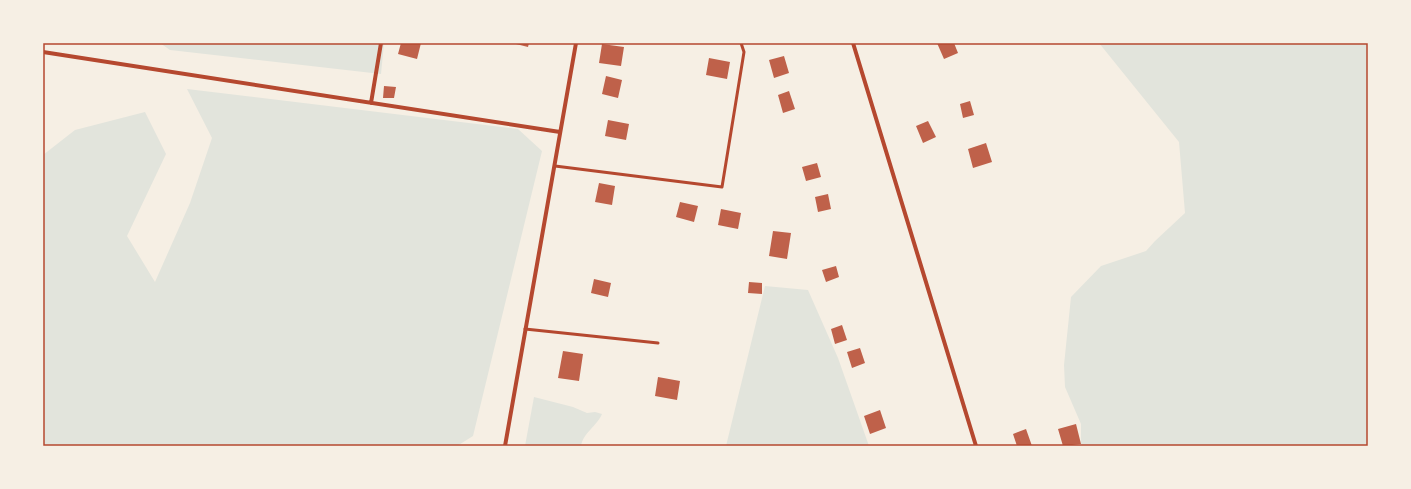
<svg xmlns="http://www.w3.org/2000/svg" width="1411" height="489" font-family="'DejaVu Sans',sans-serif">
  <style>
    .green { fill: #e2e4dc }
    .building { fill: #bf614a }
    .lines { fill: none; stroke-linecap: round; stroke-linejoin: round }
    .service { stroke: #b5482f; stroke-width: 3 }
    .minor { stroke: #b5482f; stroke-width: 4 }
    .neatline { fill: none; stroke: #b5482f; stroke-width: 1.5 }
  </style>
  <rect width="100%" height="100%" fill="#f6efe4"/>
  <path class="green" d="M160,43H384L381,74L170,50Z
    M1099,43H1368V446H1081V424L1065,387L1064,365L1071,297L1101,266L1146,251L1155,241L1185,213L1179,142Z
    M187,89L518,129L542,151L473,436L457,446H43V155L75,130L145,112L166,154L127,236L155,282L190,203L212,138Z
    M765,286L808,290L838,358L869,446H726Z
    M534,397L573,407L587,413L595,412L602,414C597,426 583,433 581,446H525Z"/>
  <path class="building" d="M401,43H421L417,59L398,54Z
    M512,43H529L528,47Z
    M937,43H954L958,53L944,59Z
    M602,44L624,47L621,66L599,63Z
    M784,56L789,73L774,78L769,60Z
    M709,58L730,62L727,79L706,75Z
    M606,76L622,80L618,98L602,94Z
    M384,86L396,87L394,98H383Z
    M789,91L795,109L783,113L778,95Z
    M970,101L974,115L963,118L960,104Z
    M608,120L629,124L626,140L605,136Z
    M928,121L936,137L923,143L916,126Z
    M986,143L992,162L973,168L968,149Z
    M817,163L821,177L806,181L802,167Z
    M599,183L615,186L612,205L595,202Z
    M828,194L831,209L818,212L815,197Z
    M680,202L698,206L694,222L676,217Z
    M721,209L741,213L738,229L718,225Z
    M773,231L791,233L787,259L769,256Z
    M836,266L839,277L826,282L822,270Z
    M594,279L611,283L608,297L591,293Z
    M749,282L762,283V294L748,293Z
    M842,325L847,340L835,344L831,329Z
    M860,348L865,363L852,368L847,352Z
    M563,351L583,354L579,381L558,378Z
    M658,377L680,381L677,400L655,396Z
    M880,410L886,428L870,434L864,416Z
    M1076,424L1081,444L1063,446L1058,429Z
    M1026,429L1032,446H1017L1013,434Z"/>
  <g class="lines">
    <path class="service" d="M555,166L722,187L744,52L741,43
      M525,329L658,343"/>
    <path class="minor" d="M853,43L976,446
      M43,52L560,132
      M371,103L381,43
      M505,446L576,43"/>
  </g>
  <rect width="1411" height="489" fill="none" stroke="#f6efe4" stroke-width="88"/>
  <rect x="44" y="44" width="1323" height="401" class="neatline"/>
</svg>
